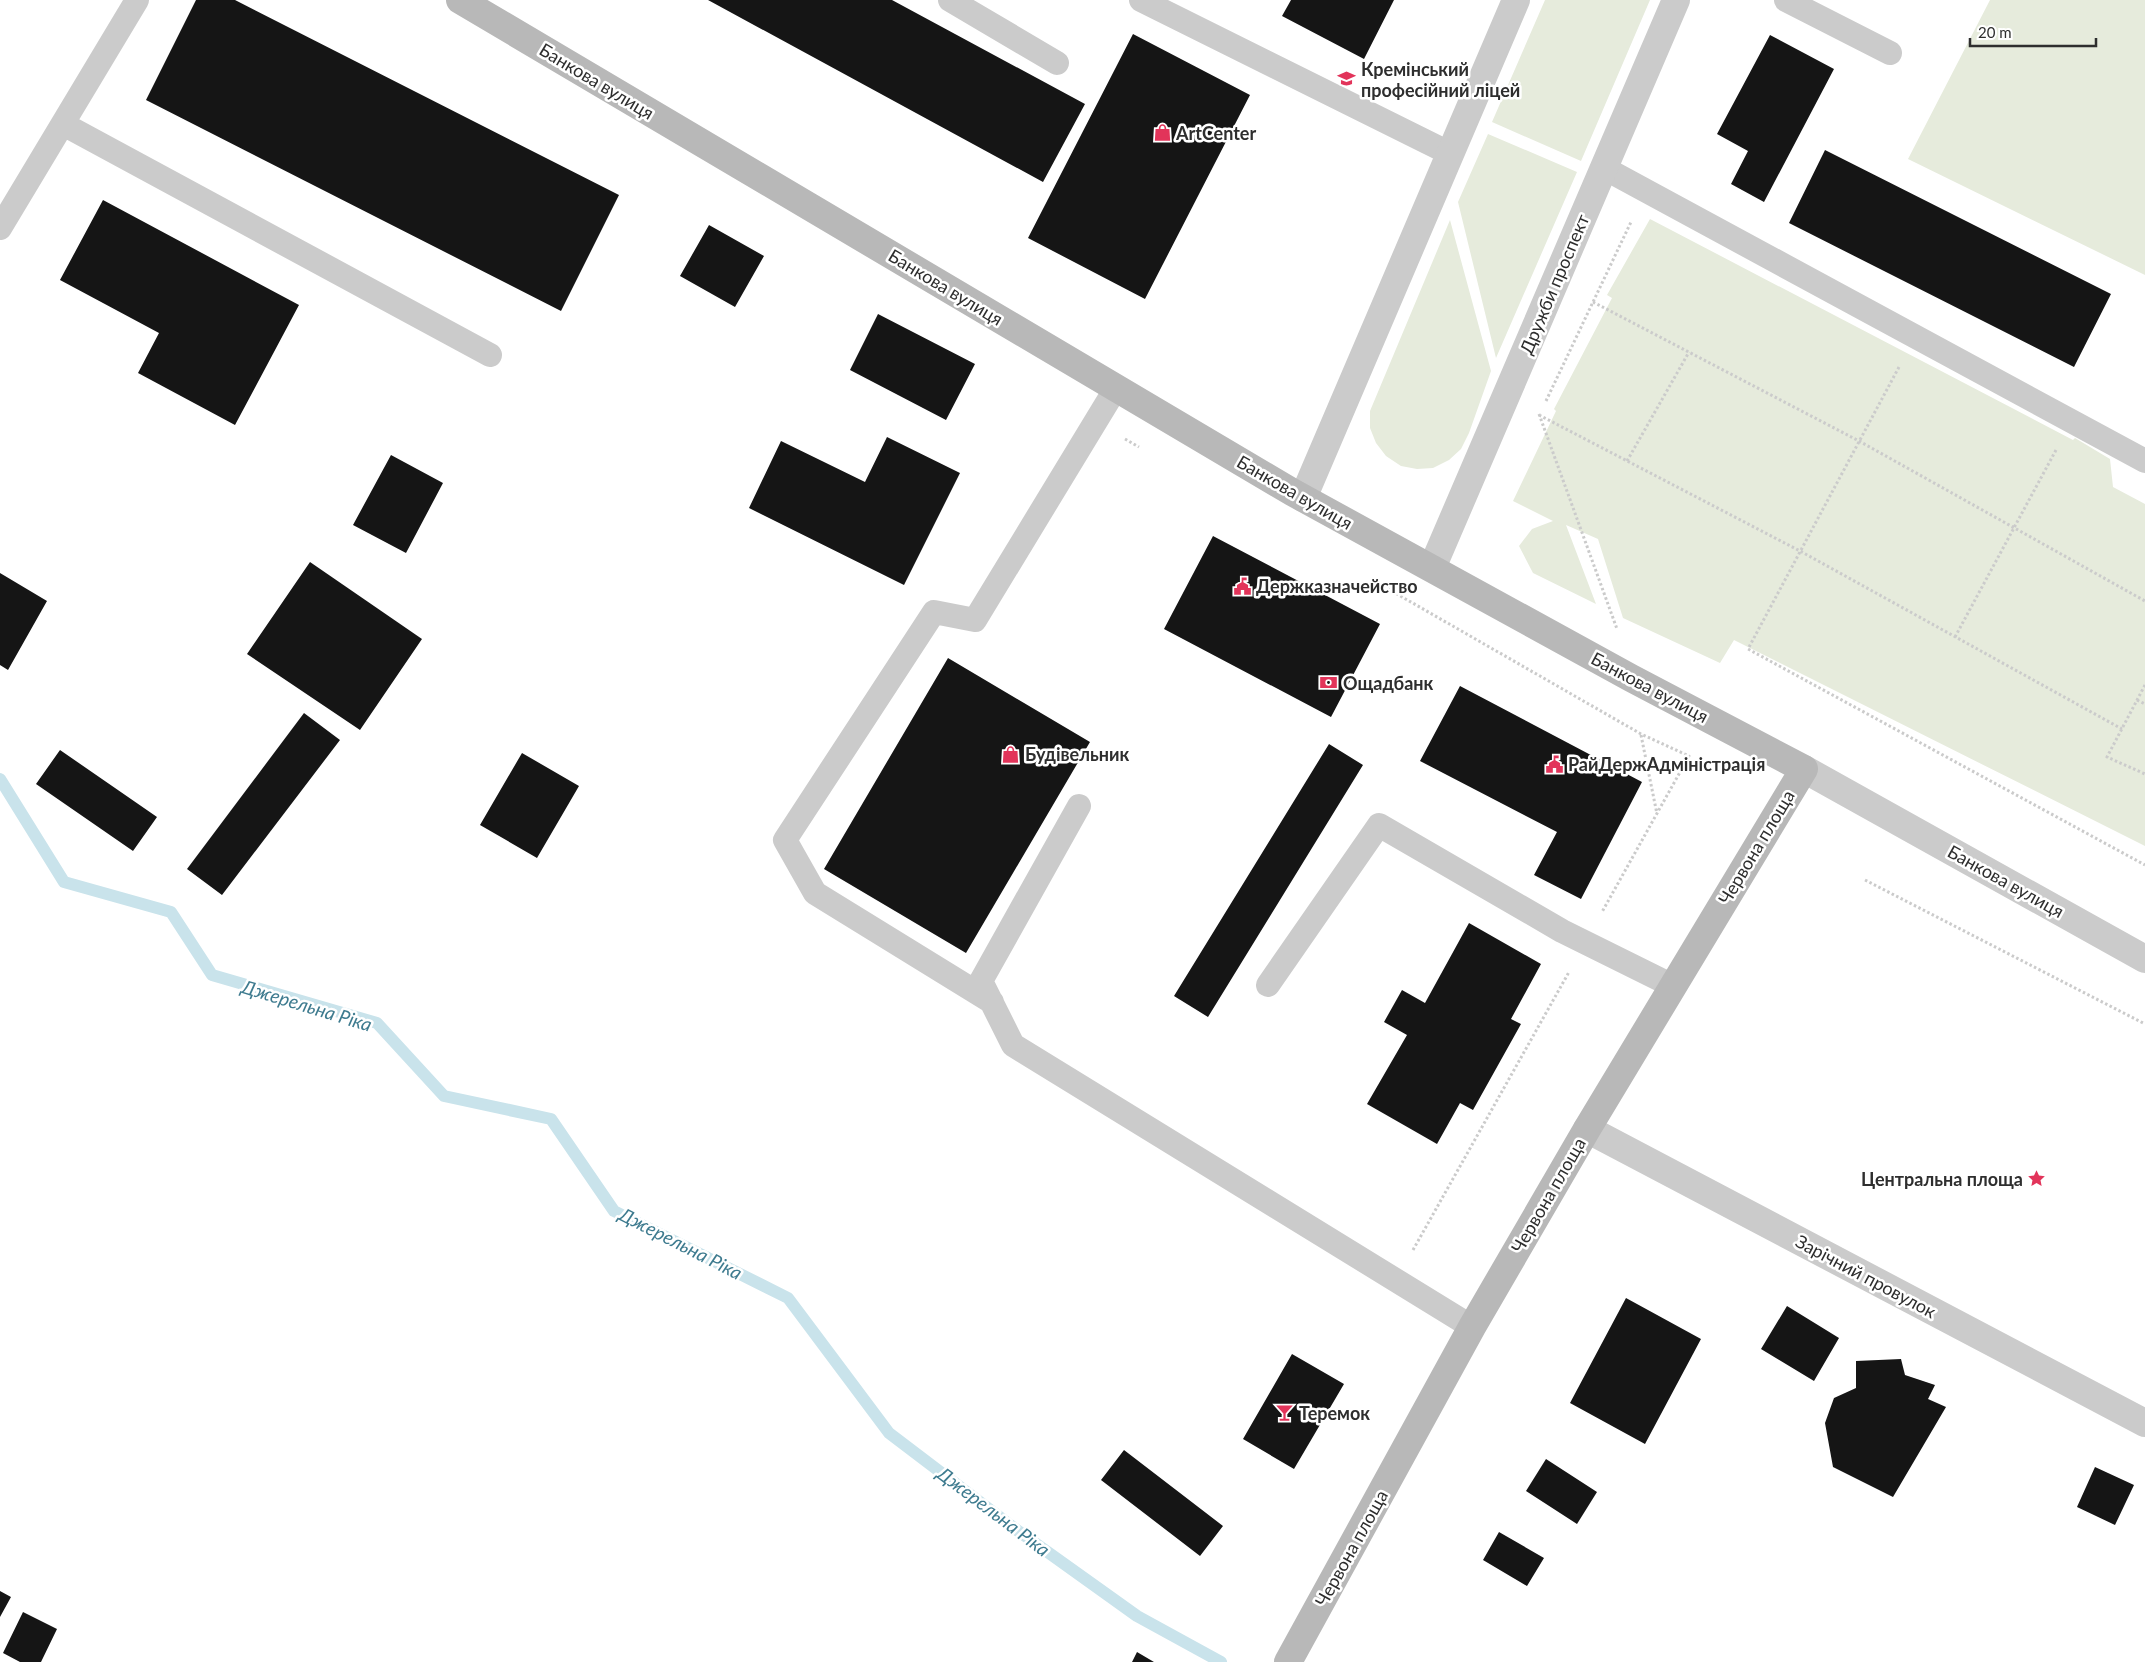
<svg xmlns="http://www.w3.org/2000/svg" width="2145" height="1662" font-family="Lato,sans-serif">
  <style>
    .green { fill: #e6ebdc }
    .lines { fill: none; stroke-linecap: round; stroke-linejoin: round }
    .stream { stroke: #c9e3eb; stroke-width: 12 }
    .building { fill: #151515 }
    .path { stroke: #cbcbcb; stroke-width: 3; stroke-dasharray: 2.5 2.5; stroke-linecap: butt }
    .lane { stroke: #cbcbcb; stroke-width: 24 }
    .street { stroke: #cbcbcb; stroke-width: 28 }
    .secondary { stroke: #b8b8b8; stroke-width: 28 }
    .labels { text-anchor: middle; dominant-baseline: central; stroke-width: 5; stroke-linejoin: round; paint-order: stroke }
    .poi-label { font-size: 18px; font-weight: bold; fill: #2e2e2e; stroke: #fff; text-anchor: start }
    .street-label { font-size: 18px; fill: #2e2e2e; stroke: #fff }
    .water-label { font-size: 19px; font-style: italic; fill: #3e7b8f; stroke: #fff }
  </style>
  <rect width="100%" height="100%" fill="#fff"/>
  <path class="green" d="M1545,0H1650L1581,161L1492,122Z
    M1990,0H2145V275L1908,159Z
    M1488,134L1577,172L1496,358L1458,202Z
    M1650,219L2073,440L2075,438L2110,459L2113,487L2145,504V846L1734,640L1720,663L1623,618L1598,539L1566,525L1596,604L1533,573L1519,546L1532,529L1553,521L1513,501L1556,411L1554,409L1612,298L1607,295Z
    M1450,220L1491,371L1469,433L1461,449L1449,460L1433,468L1417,469L1401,466L1386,456L1376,443L1370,428V411Z"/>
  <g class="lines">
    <path class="stream" d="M0,779L64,882L171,912L212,975L377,1023L444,1096L551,1119L614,1211L788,1298L889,1433L1014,1528L1137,1616L1221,1662"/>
  </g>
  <path class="building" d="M196,0H235L619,195L561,311L146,100Z
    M708,0H892L1085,104L1043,182Z
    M1291,0H1394L1364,59L1282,16Z
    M1133,34L1250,95L1145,299L1028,238Z
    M1770,35L1834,69L1764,202L1731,184L1748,151L1717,134Z
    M1825,150L2111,294L2074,367L1789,223Z
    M103,200L299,305L235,425L138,373L159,333L60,280Z
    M709,225L764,256L735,307L680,276Z
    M878,314L975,364L946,420L850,370Z
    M887,437L960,473L904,585L749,508L781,441L865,482Z
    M391,455L443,483L406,553L353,525Z
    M1213,536L1380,624L1331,717L1164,629Z
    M310,562L422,639L360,730L247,654Z
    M0,573L47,601L8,670L0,665Z
    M948,658L1090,742L966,953L824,869Z
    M1460,686L1642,782L1581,899L1534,875L1557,832L1420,761Z
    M304,713L340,740L222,895L187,869Z
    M1329,744L1363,765L1208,1017L1174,996Z
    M60,750L157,817L133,851L36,784Z
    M522,753L579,786L537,858L480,825Z
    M1469,923L1541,964L1511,1019L1521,1024L1473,1110L1460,1103L1437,1144L1367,1104L1407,1035L1384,1022L1402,990L1425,1003Z
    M1626,1298L1701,1339L1645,1444L1570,1403Z
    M1787,1306L1839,1338L1814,1381L1761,1349Z
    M1292,1354L1344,1384L1294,1469L1243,1439Z
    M1901,1359L1905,1375L1935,1385L1928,1399L1946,1407L1893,1497L1833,1467L1825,1423L1834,1398L1856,1388V1361Z
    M1124,1450L1223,1526L1200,1556L1101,1480Z
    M1546,1459L1597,1492L1577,1524L1526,1491Z
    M2095,1467L2134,1485L2115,1525L2077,1507Z
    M1499,1532L1544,1558L1527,1586L1483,1560Z
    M0,1591L11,1597L0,1617Z
    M23,1612L57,1629L41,1662H20L3,1653Z
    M1137,1652L1154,1662H1132Z"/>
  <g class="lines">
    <path class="path" d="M1593,302L1859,441L2145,601
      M1899,367L1748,649L2145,865
      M1546,401L1631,222
      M1539,414L1617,629
      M1539,415L1800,551L2122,729
      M1125,439L1139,447
      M1627,461L1689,352
      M1383,586L1641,734L1689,756L1602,912
      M1955,637L2056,450
      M2145,685L2107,757L2145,774
      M2137,700L2145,704
      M1641,735L1657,814
      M1865,880L2145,1024
      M1413,1250L1569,972"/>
    <path class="lane" d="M950,0L1057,63
      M1141,0L1451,154
      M1786,0L1890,53
      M63,124L490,355
      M1604,168L2145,461
      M0,228L137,0
      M1079,806L981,981L1013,1045L1472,1327
      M1268,985L1379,825L1562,931L1673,986
      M992,1002L815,893L785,840L934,612L975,620L1116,388"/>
    <path class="street" d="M1303,498L1516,0
      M1432,568L1676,0
      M1804,769L2145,959
      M1587,1129L2145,1423"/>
    <path class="secondary" d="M460,0L1292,492L1631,678L1804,769L1587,1129L1472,1327L1288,1662"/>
  </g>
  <defs>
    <symbol id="university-bare" viewBox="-9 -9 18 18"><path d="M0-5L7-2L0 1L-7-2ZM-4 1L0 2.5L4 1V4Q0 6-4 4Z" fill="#e2345a" stroke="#fff" stroke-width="2.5" paint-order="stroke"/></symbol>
    <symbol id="shop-bare" viewBox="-9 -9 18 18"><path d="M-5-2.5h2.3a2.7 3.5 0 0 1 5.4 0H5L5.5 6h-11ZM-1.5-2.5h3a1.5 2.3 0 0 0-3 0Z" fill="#e2345a" stroke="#fff" stroke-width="2.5" paint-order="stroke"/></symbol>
    <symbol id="civic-bare" viewBox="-9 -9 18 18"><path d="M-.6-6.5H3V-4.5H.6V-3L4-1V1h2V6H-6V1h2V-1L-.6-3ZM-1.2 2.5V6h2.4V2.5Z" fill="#e2345a" stroke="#fff" stroke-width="2.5" paint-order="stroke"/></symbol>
    <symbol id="bank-bare" viewBox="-9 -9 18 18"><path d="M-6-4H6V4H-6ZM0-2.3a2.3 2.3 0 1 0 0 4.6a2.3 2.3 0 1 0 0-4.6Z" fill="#e2345a" stroke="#fff" stroke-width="2.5" paint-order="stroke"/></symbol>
    <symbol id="sight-bare" viewBox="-9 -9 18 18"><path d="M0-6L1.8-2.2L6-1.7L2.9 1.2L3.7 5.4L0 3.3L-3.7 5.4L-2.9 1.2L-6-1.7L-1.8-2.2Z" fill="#e2345a" stroke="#fff" stroke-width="2.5" paint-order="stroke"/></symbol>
    <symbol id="bar-bare" viewBox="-9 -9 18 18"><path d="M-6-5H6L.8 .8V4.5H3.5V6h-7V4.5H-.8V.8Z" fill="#e2345a" stroke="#fff" stroke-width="2.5" paint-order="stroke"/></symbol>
  </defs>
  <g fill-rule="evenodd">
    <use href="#university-bare" x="1334" y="66" width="25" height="25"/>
    <use href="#shop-bare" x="1150" y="120" width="25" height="25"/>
    <use href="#civic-bare" x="1230" y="574" width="25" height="25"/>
    <use href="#bank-bare" x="1316" y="670" width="25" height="25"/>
    <use href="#shop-bare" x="998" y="742" width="25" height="25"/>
    <use href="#civic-bare" x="1542" y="752" width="25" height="25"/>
    <use href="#sight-bare" x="2024" y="1166" width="25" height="25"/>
    <use href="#bar-bare" x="1272" y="1400" width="25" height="25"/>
  </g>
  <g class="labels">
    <g class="poi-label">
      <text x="1361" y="69">Кремінський<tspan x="1361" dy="21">професійний ліцей</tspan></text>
      <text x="1176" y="133">ArtCenter</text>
      <text x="1256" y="586">Держказначейство</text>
      <text x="1343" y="683">Ощадбанк</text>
      <text x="1025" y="754">Будівельник</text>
      <text x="1568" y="764">РайДержАдміністрація</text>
      <text x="2023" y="1179" text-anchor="end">Центральна площа</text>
      <text x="1299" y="1413">Теремок</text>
    </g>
    <g class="street-label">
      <text transform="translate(597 81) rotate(31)">Банкова вулиця</text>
      <text transform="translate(1554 284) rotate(-67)">Дружби проспект</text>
      <text transform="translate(946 287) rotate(31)">Банкова вулиця</text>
      <text transform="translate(1295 492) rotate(30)">Банкова вулиця</text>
      <text transform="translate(1650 687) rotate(28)">Банкова вулиця</text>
      <text transform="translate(1756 847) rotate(-59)">Червона площа</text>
      <text transform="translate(2006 881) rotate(29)">Банкова вулиця</text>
      <text transform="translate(1548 1195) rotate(-60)">Червона площа</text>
      <text transform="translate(1866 1276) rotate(28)">Зарічний провулок</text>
      <text transform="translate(1351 1548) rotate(-61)">Червона площа</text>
    </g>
    <g class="water-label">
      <text transform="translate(307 1005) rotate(17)">Джерельна Ріка</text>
      <text transform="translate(681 1243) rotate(27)">Джерельна Ріка</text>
      <text transform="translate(994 1511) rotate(37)">Джерельна Ріка</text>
    </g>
  </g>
  <path d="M1970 38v8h126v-8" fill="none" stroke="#2e2e2e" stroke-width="2.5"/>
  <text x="1978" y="38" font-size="15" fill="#2e2e2e" stroke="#ffffff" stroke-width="4" paint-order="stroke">20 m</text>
</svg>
